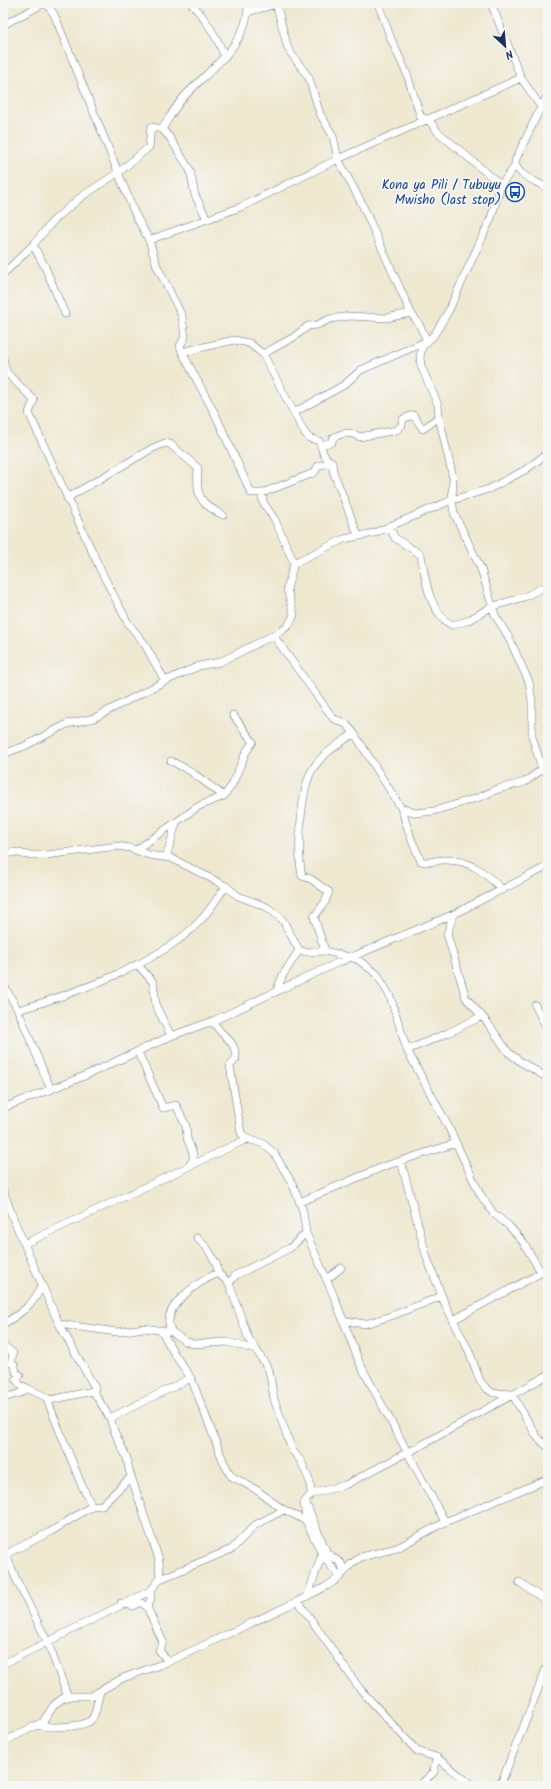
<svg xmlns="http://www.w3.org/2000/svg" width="551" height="1789" font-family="Kalam,sans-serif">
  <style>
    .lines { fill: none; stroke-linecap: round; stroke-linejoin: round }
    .minor-casing { stroke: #657086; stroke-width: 8 }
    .minor { stroke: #fff; stroke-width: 7 }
    .labels { text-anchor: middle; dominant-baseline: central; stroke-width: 3.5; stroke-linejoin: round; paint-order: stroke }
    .transit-label { font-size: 13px; fill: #164399; stroke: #f6f6f2; text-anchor: end }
  </style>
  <rect width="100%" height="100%" fill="#f6f6f2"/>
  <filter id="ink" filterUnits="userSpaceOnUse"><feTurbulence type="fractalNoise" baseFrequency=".025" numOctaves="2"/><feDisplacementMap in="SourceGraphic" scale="8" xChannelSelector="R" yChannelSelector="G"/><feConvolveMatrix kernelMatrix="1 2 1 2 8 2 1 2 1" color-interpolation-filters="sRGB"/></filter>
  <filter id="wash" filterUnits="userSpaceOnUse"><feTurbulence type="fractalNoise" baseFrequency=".012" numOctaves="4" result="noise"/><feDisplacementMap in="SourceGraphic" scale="16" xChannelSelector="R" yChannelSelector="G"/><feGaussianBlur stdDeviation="0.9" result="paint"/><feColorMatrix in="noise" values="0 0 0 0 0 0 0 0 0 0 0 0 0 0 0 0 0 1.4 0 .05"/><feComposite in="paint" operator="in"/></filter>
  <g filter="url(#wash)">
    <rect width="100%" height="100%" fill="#eee8d0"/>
  </g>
  <g filter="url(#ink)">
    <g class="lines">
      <defs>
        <path id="minor" d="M191,3C206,19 217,37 225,57
          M276,3L288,49L309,78L320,114L333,136L338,159L362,204L411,313L419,324L427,341L361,370L344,385L295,412
          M378,3L391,39L407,74L421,118L428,119L438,132L501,185
          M491,3L521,78L541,107L515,161C515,176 538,181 548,189
          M248,12L277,4
          M3,25L45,3
          M541,107L548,95
          M162,129L170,138L190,170L195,195L207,219
          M515,166L501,185L491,218L448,312L434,335L422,347L420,357L421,366L438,405L439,417L453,478L452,500L454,513L481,569L495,615L508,636L529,682L532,701V736L542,769L548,772
          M149,240L241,207L338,159L521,78
          M33,245L45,267L65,314
          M3,274L33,245L53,221L81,197L119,172L149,147L151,127L162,129C169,119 175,107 183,98C207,71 250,44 248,3
          M182,352L234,340L249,343L263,354L294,337L308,326L317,325L330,319L350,316L386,318L411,313
          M263,354L304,432L309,438L319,441C323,450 322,457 332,462L333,471L358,535
          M3,358L6,372L34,400L29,413L101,571L128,623L144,643L165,681
          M321,445L332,442L333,438C341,433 351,431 359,437L397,430L402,425L403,419L413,415L423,429L439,417
          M262,493L311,474L315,472L318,466L332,462
          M67,498L153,448L165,443L170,444L198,468C196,495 198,503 223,515
          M389,526L395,538L421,555C425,578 429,613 452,625L467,621L491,607L524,597L548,585
          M294,563L344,539L374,533L452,500L489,489L525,470L548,453
          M273,635L333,718L346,724L354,733L401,808L412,841L421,861C428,864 436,860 443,860C470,859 484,872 503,890
          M3,754L25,746L67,724L94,718L165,681L199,666L220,662L278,633L288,626L294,615L287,589L294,563L275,520L263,502L262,493H251L216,416L182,352L180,346L185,337L182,316L157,266L149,240L135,214L54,14L46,3
          M171,761L190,771L224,796
          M401,808L416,813L434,811L480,797L498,789L525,782L548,765
          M136,850L199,806L224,796L232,785L246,752L253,742L233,715
          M3,855L14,852L27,855H46L118,846L130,848L149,855L171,858L226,886L238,896L267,907L282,919L299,950L305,952L325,951L357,959L377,974L390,996L407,1050L449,1128L480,1194L493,1213L509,1226L523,1242L541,1272
          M166,858L176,823
          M454,914L447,934L466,998L487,1022L508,1052L521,1062L548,1078
          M325,951L314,917L325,902L329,892L311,879L302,876C297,853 300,786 314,767C323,753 341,743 354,733
          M137,964L153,982L156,1006L171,1036
          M3,984L18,1010L51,1090
          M276,992L283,975L299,950
          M535,1005L548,1031
          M18,1010C73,994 158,964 198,923C209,912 217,898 226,886
          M213,1021C221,1038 236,1038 236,1059L230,1066L241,1133L247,1139L262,1143L274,1153L293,1185L303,1211L306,1233L333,1294L360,1364L445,1522
          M407,1050L448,1033L482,1016
          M138,1052L163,1108L176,1105L186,1126L187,1138L193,1154V1159L189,1166
          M3,1108L82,1077L171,1036L213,1021L337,963L454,914L548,866
          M401,1161L427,1258L445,1304L469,1351L480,1381L486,1388L493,1393L512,1394L537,1437L548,1447
          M3,1190L13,1218L59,1324L95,1388L93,1391L110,1418L114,1431L127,1458L129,1470L159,1560L160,1579L150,1591L151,1599L147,1607L163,1642L159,1650L168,1662
          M300,1202L385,1166L456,1143
          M306,1233L290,1248L236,1275L229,1283L248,1337L269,1370L274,1399L292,1450L301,1461L310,1482L311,1494L304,1503L306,1521L323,1556L340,1577
          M197,1238L207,1248L216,1263L218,1273L229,1283
          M24,1244L247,1139
          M327,1279L341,1268
          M453,1320L548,1269
          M347,1321L365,1324L391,1316L442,1296
          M3,1324C20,1314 35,1304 42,1284
          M59,1324L117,1332L144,1328L172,1332L185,1341L193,1344L227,1342L254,1349
          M161,1330L175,1355L191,1378L224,1463L231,1476L255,1489L281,1508L306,1521
          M172,1332C157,1308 200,1281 218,1273
          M3,1345L13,1353L11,1363L15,1366L16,1372L20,1375L16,1379L20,1385L27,1388
          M46,1397L50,1400L93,1391
          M3,1398L21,1393L27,1388L46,1397L82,1486L92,1506
          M110,1418L191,1378
          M411,1451L548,1375
          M311,1494L345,1485L408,1452
          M305,1501L327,1553L341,1563L344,1572
          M3,1548L17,1581L48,1643L68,1697
          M6,1554L50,1532L92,1506L102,1505L131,1477
          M160,1579L232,1549L255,1525L284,1510
          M519,1582L548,1602
          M308,1595L322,1554
          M298,1601L360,1689L417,1751L436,1757L473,1786
          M121,1603L134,1606L140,1602L147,1607
          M3,1664L150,1591
          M37,1725C48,1728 85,1728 92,1719C97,1712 97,1700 100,1692
          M3,1742L43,1722L54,1705L63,1698L72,1696H91L123,1678L168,1662L298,1601L327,1586L340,1577L351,1564L361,1557L397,1548L445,1522L548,1479
          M419,1786L434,1772L436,1757
          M500,1786L548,1664"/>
      </defs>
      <use href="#minor" class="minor-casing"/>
      <use href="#minor" class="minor"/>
    </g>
  </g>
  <defs>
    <symbol id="bus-ring" viewBox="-11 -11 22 22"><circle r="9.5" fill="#f6f6f2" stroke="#1a4fb4" stroke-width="1.5"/><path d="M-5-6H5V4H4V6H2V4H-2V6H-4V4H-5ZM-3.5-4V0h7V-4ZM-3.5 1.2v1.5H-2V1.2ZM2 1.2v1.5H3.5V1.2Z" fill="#1a4fb4"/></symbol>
  </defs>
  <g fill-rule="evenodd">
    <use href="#bus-ring" x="504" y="181" width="22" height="22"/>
  </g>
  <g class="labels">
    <g class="transit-label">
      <text x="501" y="185">Kona ya Pili / Tubuyu<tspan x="501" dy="15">Mwisho (last stop)</tspan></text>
    </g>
  </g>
  <rect width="551" height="1789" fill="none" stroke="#f6f6f2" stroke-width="16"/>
  <g transform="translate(505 46) rotate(154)" stroke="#f6f6f2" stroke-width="3" paint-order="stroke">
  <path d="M0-3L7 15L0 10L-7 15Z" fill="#1b2f5e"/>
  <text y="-6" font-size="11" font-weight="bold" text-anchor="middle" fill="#1b2f5e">N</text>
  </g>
</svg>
